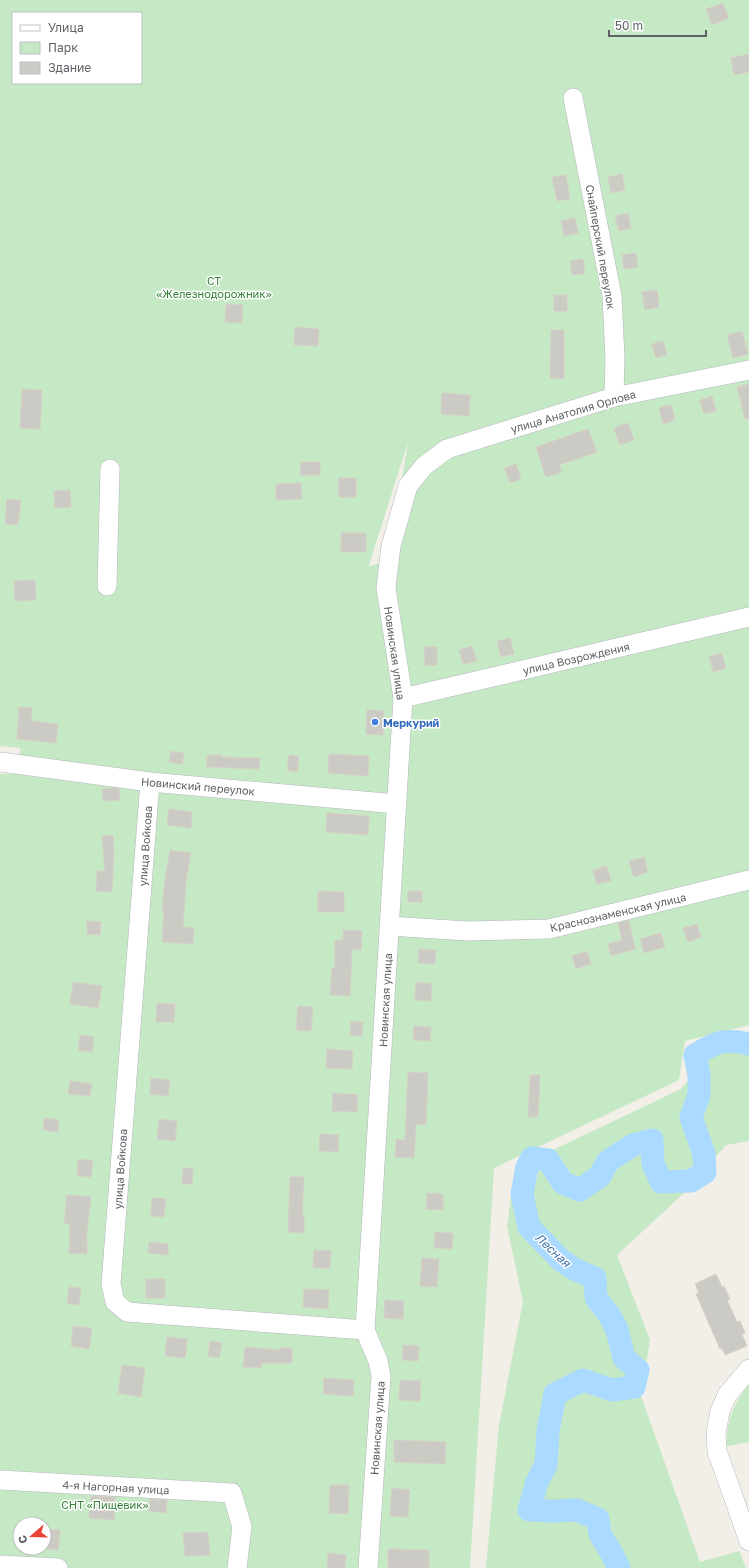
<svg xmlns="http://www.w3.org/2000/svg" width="749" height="1568" font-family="'Golos Text',sans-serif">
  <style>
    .green { fill: #c5e8c5; fill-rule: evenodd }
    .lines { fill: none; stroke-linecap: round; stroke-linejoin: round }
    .river { stroke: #aadaff; stroke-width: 23 }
    .building { fill: #cccac5; stroke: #d6d1c6 }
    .minor-casing { stroke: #b5b8bc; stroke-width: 20 }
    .minor { stroke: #fff; stroke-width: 19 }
    .shop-dot { fill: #3f7fe0; stroke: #fff; stroke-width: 1.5 }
    .labels { text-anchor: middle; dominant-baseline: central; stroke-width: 3; stroke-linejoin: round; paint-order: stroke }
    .street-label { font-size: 11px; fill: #5f6368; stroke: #fff }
    .park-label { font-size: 11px; fill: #348238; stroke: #fff }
    .shop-label { font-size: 11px; font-weight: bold; fill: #366cbe; stroke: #fff; text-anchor: start }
    .water-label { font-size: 12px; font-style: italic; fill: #4174aa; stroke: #fff }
  </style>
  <rect width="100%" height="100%" fill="#f1efe8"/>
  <path class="green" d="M0,0H749V1025L685,1041L679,1080L494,1168L470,1568H0V774H14L21,748L0,746ZM13,13H141V83H13ZM408,442L389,560L370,566L369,565ZM20,1524H44V1548H20Z
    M749,1043V1141L726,1145L683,1194L617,1255L650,1340L641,1396L700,1562L739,1551L746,1568H486L499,1425L523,1302L507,1226L515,1168L681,1089L706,1059Z
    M749,1385V1442L727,1446C726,1422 733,1403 749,1385Z"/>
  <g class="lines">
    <path class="river" d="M619,1568L612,1554L600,1534L598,1519L577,1510L556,1511L529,1510L537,1482L546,1465L548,1431L555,1394L583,1380L612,1390L634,1387L638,1370L624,1358L617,1330L610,1316L596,1298L595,1278L574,1269L561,1260L529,1227L522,1194L527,1167L532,1158L548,1160L563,1183L580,1190L600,1176L608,1161L633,1145L652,1140L653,1163L661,1182L691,1181L705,1172L704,1154L691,1117L699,1095V1075L695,1055C716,1042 724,1038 749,1044"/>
  </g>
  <path class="building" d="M723,3L729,18L712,25L706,9Z
    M749,54V72L734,75L731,58Z
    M622,174L625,190L611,193L608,177Z
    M566,175L570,199L557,201L552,177Z
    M628,213L631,228L619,231L615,216Z
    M575,218L578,233L564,236L561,221Z
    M636,253L638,267L624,269L622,255Z
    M583,259L585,274L572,275L570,261Z
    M657,290L659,307L645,310L642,292Z
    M554,295H567V311H554Z
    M226,304L243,305L242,323L225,322Z
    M295,327L319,329L318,346L294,345Z
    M551,330H564V379L550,378Z
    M742,331L748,354L733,358L727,335Z
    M663,341L667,355L656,358L652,344Z
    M749,384V418L745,419L737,387Z
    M22,389L42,390L40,429L20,428Z
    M442,393L470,395L469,416L441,414Z
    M712,396L716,411L704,414L700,400Z
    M671,405L675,420L663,424L659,408Z
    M628,423L634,440L620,445L614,428Z
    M588,429L597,452L559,465L562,472L546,477L536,447Z
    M301,462H320V475H300Z
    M516,464L521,479L510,483L504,468Z
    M338,478H356V497H339Z
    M301,483L302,499L276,500V484Z
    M70,490L71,507L55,508L54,491Z
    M7,499L21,500L18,525L5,524Z
    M341,533H366V552H341Z
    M35,580L36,600L15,601L14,581Z
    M510,638L514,654L501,657L497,641Z
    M472,646L477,661L463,664L459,650Z
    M424,647H437V665H425Z
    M722,653L726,668L713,672L709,656Z
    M19,707L32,708L31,721L58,724L56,743L17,739Z
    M367,710L384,711L383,735L366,734Z
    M171,751L184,753L182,764L169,762Z
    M329,754L369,756L368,776L328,773Z
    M207,755H221V757L260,758L259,769L207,767Z
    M289,755L299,756L297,772L287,770Z
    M115,788L119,789L120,800L103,801L102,789Z
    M169,809L192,812L191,828L167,825Z
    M327,813L369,816L368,835L326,832Z
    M113,835L114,852L112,892L96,891L97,871H105L102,836Z
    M170,850L191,853L186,881L183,927L194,928L193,944L162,942L164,910H162L165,879Z
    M644,857L648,872L634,877L629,861Z
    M607,866L611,881L597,884L593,870Z
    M318,891L344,892V912H318Z
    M408,891H422V902H408Z
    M87,921L101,922L100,935L87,934Z
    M629,921L635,949L611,956L608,944L622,940L618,923Z
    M697,924L701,937L688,942L683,928Z
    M343,930L362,931L361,950L352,949L350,996L330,995L332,968H335V940H343Z
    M661,933L665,947L644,953L640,939Z
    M419,949L436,950L435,964L418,963Z
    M587,951L591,964L576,969L572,956Z
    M73,982L102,986L98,1008L70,1004Z
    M416,982L432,984L431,1001L415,1000Z
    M157,1003L175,1004L174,1022H156Z
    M298,1006L313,1007L311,1031L296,1030Z
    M351,1021L363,1022L362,1036L350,1035Z
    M414,1026L431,1027L430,1041L413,1040Z
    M80,1035L94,1037L92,1052L78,1050Z
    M327,1049L353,1051L352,1069L326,1068Z
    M408,1072L428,1073L426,1125L416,1124L414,1158L395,1157L396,1139L405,1140Z
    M530,1075H540L538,1117H528Z
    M151,1078L170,1080L168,1096L150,1094Z
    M70,1081L92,1084L90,1096L68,1094Z
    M333,1093L358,1095L357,1112L332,1111Z
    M44,1118L59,1120L58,1132L43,1130Z
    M159,1119L177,1121L175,1141L157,1139Z
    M320,1134L339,1135L338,1152L319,1151Z
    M78,1159L93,1161L91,1177L77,1176Z
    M183,1168H193L192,1184H182Z
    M290,1177H304L302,1215H304V1233L288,1232Z
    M427,1193L443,1194V1210L426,1209Z
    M67,1195L91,1197L86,1240H87V1254L69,1253L70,1224L64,1223Z
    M152,1198L166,1199L164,1217L151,1216Z
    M435,1232L453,1233L452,1249L434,1248Z
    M149,1242L168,1244V1255L148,1253Z
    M314,1250L331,1251L330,1268H313Z
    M422,1258L439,1259L437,1287L420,1286Z
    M716,1274L722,1287L724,1286L730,1299L727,1300L737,1322L740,1321L745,1333L742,1335L747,1346L725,1355L722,1348L720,1349L696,1294L699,1293L695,1284Z
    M146,1279H165V1298H146Z
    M69,1287L81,1288L79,1305L67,1303Z
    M304,1289L329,1290L328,1309L303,1307Z
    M385,1300L404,1301L403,1319L384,1318Z
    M73,1326L92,1328L89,1349L71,1346Z
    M167,1337L187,1339L185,1358L165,1356Z
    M210,1341L222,1343L219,1358L208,1356Z
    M403,1345L419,1346L418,1361L402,1360Z
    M245,1347L279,1350V1348H292V1363H262L261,1368L243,1367Z
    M122,1365L145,1368L141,1397L118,1393Z
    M324,1378L354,1380L353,1396L323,1394Z
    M400,1380L421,1381L420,1401L399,1400Z
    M394,1440L446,1442L445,1464L394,1462Z
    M330,1485H349L348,1514L329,1513Z
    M392,1488L410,1490L408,1517L390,1516Z
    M91,1496L115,1497L114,1520L89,1518Z
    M150,1499L167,1500L166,1513L149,1511Z
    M44,1529L60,1530L58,1550L44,1548Z
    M208,1532L210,1555L185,1556L183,1533Z
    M388,1549L429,1550V1568H388Z
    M328,1553L346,1555L345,1568H327Z"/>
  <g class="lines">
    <defs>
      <path id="minor" d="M573,98L612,296L615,358L614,397
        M107,586L110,469
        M403,698L749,617
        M0,762L150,782L397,804
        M150,782L111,1284L115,1302L127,1312L365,1330
        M389,926L467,931L549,929L749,880
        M749,1369L727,1395L720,1411L716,1433L717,1451L749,1541
        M0,1480L232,1493L242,1527L237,1568
        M0,1565L58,1568
        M368,1568L381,1376L378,1361L365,1330L403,698L386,588L391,546L408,486L424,466L447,449L614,397L749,370"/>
    </defs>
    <use href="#minor" class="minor-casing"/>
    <use href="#minor" class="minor"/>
  </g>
  <circle class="shop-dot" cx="375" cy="722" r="4"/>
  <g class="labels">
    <g class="street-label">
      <text transform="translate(601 247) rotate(80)">Снайперский переулок</text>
      <text transform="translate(573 411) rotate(-16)">улица Анатолия Орлова</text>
      <text transform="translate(395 653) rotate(82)">Новинская улица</text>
      <text transform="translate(576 658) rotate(-13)">улица Возрождения</text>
      <text transform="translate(198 786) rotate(5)">Новинский переулок</text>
      <text transform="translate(145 846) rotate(-86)">улица Войкова</text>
      <text transform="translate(618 912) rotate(-13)">Краснознаменская улица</text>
      <text transform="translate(385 1000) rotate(-87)">Новинская улица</text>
      <text transform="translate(120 1169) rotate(-86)">улица Войкова</text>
      <text transform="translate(377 1428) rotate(-86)">Новинская улица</text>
      <text transform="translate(116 1487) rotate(3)">4-я Нагорная улица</text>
    </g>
    <g class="park-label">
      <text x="214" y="280">СТ<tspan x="214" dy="13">«Железнодорожник»</tspan></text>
      <text x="105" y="1504">СНТ «Пищевик»</text>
    </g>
    <g class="shop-label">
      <text x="383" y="722">Меркурий</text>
    </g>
    <g class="water-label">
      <text transform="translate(553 1250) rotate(43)">Лесная</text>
    </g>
  </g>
  <rect x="12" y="12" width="130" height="72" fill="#ffffff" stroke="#bfc1c3"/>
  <rect x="20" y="25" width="20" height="6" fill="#ffffff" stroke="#bfc1c3"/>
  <text x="48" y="32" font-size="12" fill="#5f6368">Улица</text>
  <rect x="20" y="42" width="20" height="12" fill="#c5e8c5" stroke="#bfc1c3"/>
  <text x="48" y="52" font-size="12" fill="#5f6368">Парк</text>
  <rect x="20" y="62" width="20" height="12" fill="#cccac5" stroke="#bfc1c3"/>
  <text x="48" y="72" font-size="12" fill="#5f6368">Здание</text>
  <g transform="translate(32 1536) rotate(250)"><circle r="19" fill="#ffffff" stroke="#bfc1c3"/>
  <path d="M0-3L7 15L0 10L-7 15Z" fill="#ea4335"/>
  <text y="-6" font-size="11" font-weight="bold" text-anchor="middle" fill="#5f6368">С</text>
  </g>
  <path d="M609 30v6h97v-6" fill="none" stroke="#5f6368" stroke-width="2"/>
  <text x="615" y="30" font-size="12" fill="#5f6368" stroke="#ffffff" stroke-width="3" paint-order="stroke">50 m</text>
</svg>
